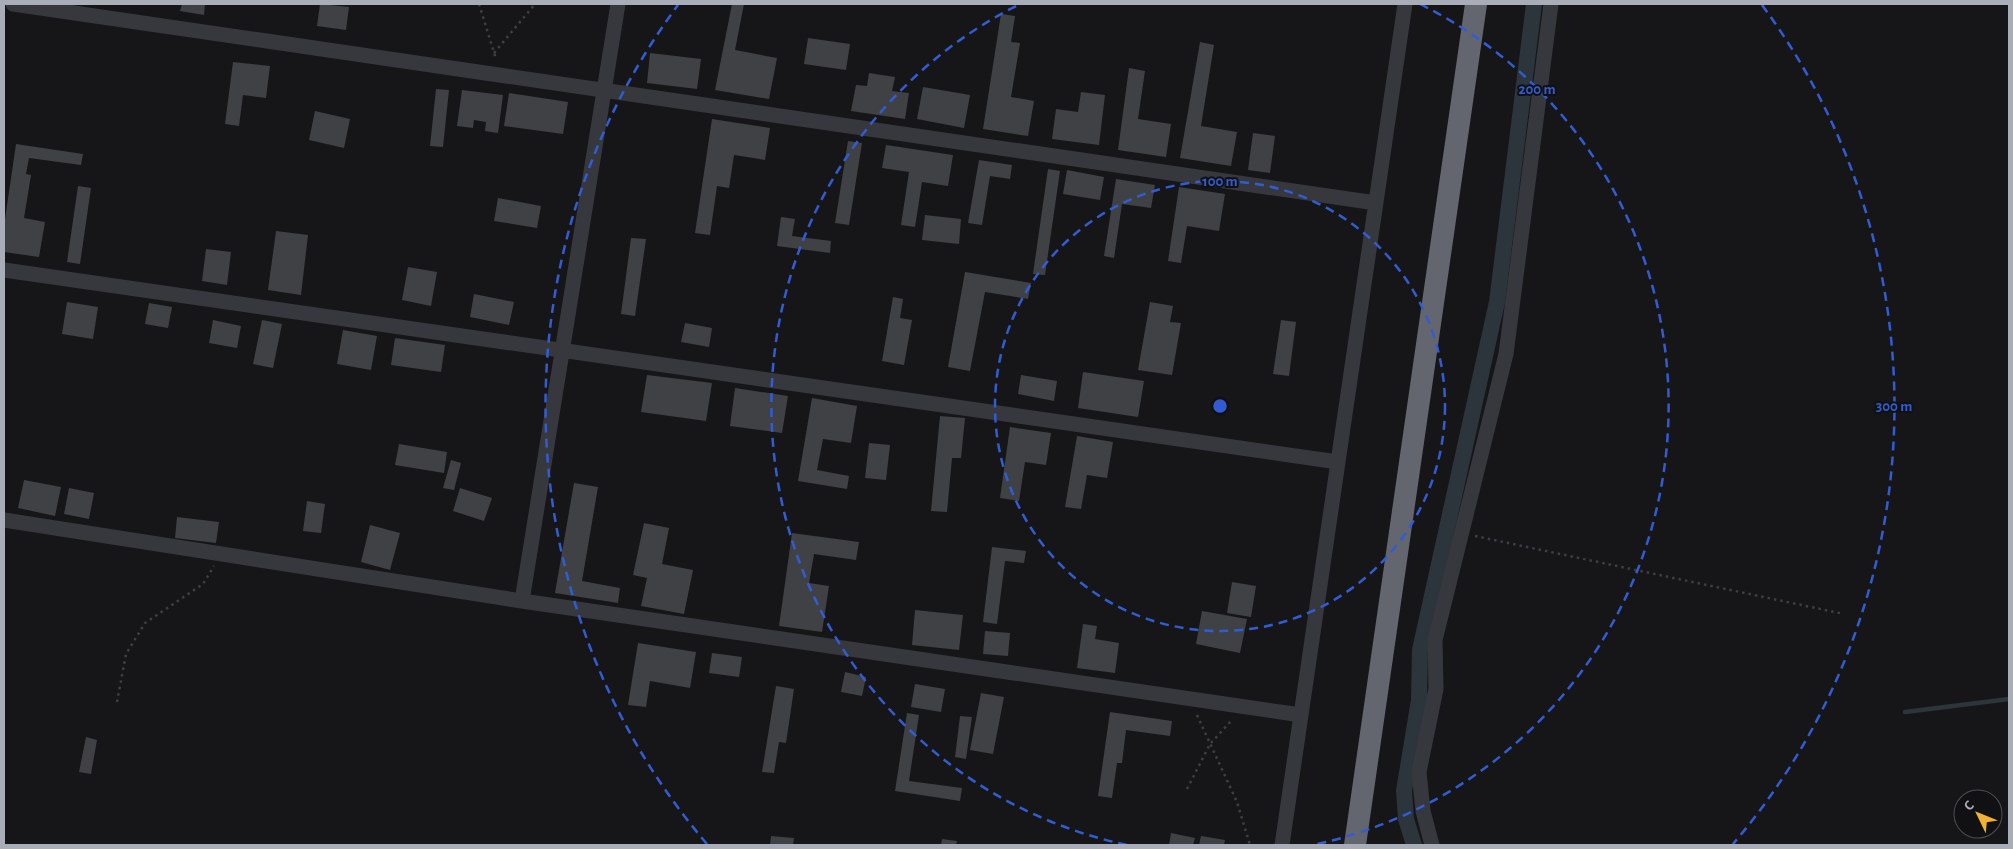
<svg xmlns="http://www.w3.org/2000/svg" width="2013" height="849" font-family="'Alegreya Sans',sans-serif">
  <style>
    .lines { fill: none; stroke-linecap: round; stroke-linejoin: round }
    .stream { stroke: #2c353c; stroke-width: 4.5 }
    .canal { stroke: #2c353c; stroke-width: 16 }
    .building { fill: #404145 }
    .path { stroke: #3d3f44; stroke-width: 2.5; stroke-dasharray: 2.5 4; stroke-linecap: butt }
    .minor { stroke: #37383d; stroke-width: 15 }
    .highway { stroke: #63666e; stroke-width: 22 }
    .ring { fill: none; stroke: #325cd3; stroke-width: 2.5; stroke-dasharray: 9 6 }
    .centre { fill: #325cd3; stroke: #111113; stroke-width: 2.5 }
    .ring-label { font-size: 15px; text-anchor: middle; font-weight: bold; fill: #325cd3; stroke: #111113; stroke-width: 4; stroke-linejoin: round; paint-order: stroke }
  </style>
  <rect width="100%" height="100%" fill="#161618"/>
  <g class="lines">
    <path class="stream" d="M1905,712L2009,699"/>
    <path class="canal" d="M1414,845L1406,819L1404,791L1419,700L1420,650L1497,302L1534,4"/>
  </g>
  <path class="building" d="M182,4H205L204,15L180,11Z
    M320,4L349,7L346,30L317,26Z
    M732,4H744L735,50L777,58L769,99L715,90Z
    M1001,14L1015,16L1011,42L1020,43L1011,97L1034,101L1028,136L983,129Z
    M808,38L850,44L846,70L804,64Z
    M1200,42L1214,45L1201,126L1237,132L1231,166L1180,158Z
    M650,53L701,59L697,89L647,83Z
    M233,62L270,66L266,98L243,95L239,126L225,124Z
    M1129,68L1145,71L1138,119L1171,124L1166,157L1118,150Z
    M869,73L895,77L892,91L909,93L905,119L851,111L856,85L867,86Z
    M923,87L970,95L964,128L917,119Z
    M436,89L449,90L443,147L430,146Z
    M462,90L503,95L498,133L485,131L486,122L474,120L473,128L457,126Z
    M1081,92L1105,95L1099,145L1052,139L1056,109L1078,112Z
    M509,93L568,102L563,134L504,126Z
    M315,111L350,119L344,148L309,140Z
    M712,119L770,128L765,160L734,155L729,188L717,186L710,235L695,233Z
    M1253,133L1275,136L1270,173L1248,170Z
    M848,141L862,143L849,225L835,223Z
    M16,144L83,154L81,165L29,158L26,174L31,175L24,218L45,222L39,257L4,252V226Z
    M886,145L953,155L948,186L922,182L915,227L901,225L909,172L882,168Z
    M979,160L1012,165L1010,179L990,176L982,225L968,223Z
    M1048,169L1060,171L1045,275L1033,274Z
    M1067,170L1104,177L1100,200L1063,194Z
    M1116,179L1155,185L1151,208L1122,204L1114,258L1104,256Z
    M78,186L91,188L80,264L67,262Z
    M1179,187L1225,194L1219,231L1187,226L1181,263L1168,261Z
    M498,198L541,206L537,228L494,221Z
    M925,215L961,219L959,244L922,240Z
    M781,217L795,219L792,236L831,241L830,253L777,246Z
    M276,231L308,235L301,295L268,290Z
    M631,238L646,239L635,316L621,314Z
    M206,249L231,252L227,285L202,281Z
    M408,267L437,272L431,306L402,300Z
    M965,272L1031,283L1028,299L985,292L970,371L948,367Z
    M474,294L514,302L509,325L470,317Z
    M893,297L903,299L900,318L912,320L904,365L882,361Z
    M67,302L98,307L93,339L62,334Z
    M1150,302L1173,306L1170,322L1181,323L1172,375L1138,370Z
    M149,303L172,307L168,328L145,324Z
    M213,320L241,326L237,348L209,343Z
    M262,320L282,324L273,368L253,364Z
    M1281,320L1296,322L1289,376L1273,374Z
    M685,323L712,328L709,347L681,342Z
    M343,330L377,336L371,370L337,364Z
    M395,338L445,345L441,372L391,365Z
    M1083,372L1144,381L1138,417L1078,408Z
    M647,375L712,383L706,421L641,412Z
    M1021,375L1057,381L1054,401L1018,394Z
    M735,388L788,396L782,433L730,426Z
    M812,398L857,406L851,443L823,439L817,470L849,476L847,489L798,481Z
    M940,416L965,418L961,458H952L947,512L931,511Z
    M1010,427L1051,433L1046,465L1025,462L1019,501L1000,498Z
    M1077,436L1113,442L1107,478L1087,475L1081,509L1065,507Z
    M869,443L890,445L886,480L865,478Z
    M399,444L447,452L444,473L395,465Z
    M451,460L461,463L454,490L443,488Z
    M24,480L61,487L55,516L18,508Z
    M574,483L598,487L582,581L620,588L618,603L555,593Z
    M69,488L94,493L89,519L64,514Z
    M460,488L492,498L484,521L453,511Z
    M307,501L325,504L321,533L303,531Z
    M177,517L219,522L216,543L175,538Z
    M644,523L669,528L662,564L693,570L684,614L641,606L647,578L633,575Z
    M370,525L400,533L390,570L361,562Z
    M792,533L859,542L856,560L814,554L809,583L829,586L822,632L779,626Z
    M992,547L1026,551L1024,563L1005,561L997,624L983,622Z
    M1232,582L1256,586L1251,617L1227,613Z
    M915,610L963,615L959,650L912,645Z
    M1202,611L1247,619L1240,653L1196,644Z
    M1083,624L1097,626L1095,639L1119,643L1115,673L1077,668Z
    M985,631L1010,633L1008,656L983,654Z
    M638,643L696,652L690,688L650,681L646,707L628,705Z
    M712,653L742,657L739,677L709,673Z
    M845,672L866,677L862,696L841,692Z
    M915,684L945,689L941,712L911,707Z
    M776,686L794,689L786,743L779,742L774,773L762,772Z
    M981,693L1004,697L993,754L970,750Z
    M1110,712L1172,721L1170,736L1126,730L1122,763H1117L1112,798L1098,796Z
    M907,713L919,715L909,781L962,788L960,801L895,791Z
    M960,716L972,717L966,759L955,757Z
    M86,737L97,740L91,774L79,772Z
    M1171,833L1195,838L1193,845H1169Z
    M771,836L794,838L793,845H770Z
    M1201,836L1225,840L1224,845H1199Z
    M942,839L957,841L956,845H941Z"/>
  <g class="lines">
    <path class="path" d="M479,4L496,59
      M494,53L535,4
      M1475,536L1844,614
      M117,702L126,654L145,623L203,584L214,566
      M1197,715L1237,802L1250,845
      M1187,789L1210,744L1232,720"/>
    <path class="minor" d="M13,4L1376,203
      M4,270L1338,462
      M4,520L522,601L1301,715
      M522,601L618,4
      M1282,845L1405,4
      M1432,845L1423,811L1419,772L1436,689L1435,640L1506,354L1551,4"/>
    <path class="highway" d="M1355,845L1476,4"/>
  </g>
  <g class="ring">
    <circle cx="1220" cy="406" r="225"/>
    <path d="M1127 845A449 449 0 0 1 1020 4M1420 4A449 449 0 0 1 1313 845"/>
    <path d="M707 844A674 674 0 0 1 678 5M1762 5A674 674 0 0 1 1733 844"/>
  </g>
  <circle cx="1220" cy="406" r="8" class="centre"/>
  <g class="ring-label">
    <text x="1537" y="94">200 m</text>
    <text x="1220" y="186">100 m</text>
    <text x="1894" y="411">300 m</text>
  </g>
  <rect width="2013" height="849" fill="none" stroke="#a8adb8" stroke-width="10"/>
  <g transform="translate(1978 814) rotate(313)"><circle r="24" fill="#111113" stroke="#4d4f55"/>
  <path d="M0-4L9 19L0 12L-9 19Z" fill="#f2b134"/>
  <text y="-8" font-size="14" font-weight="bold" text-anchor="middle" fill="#a8adb8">С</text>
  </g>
</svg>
